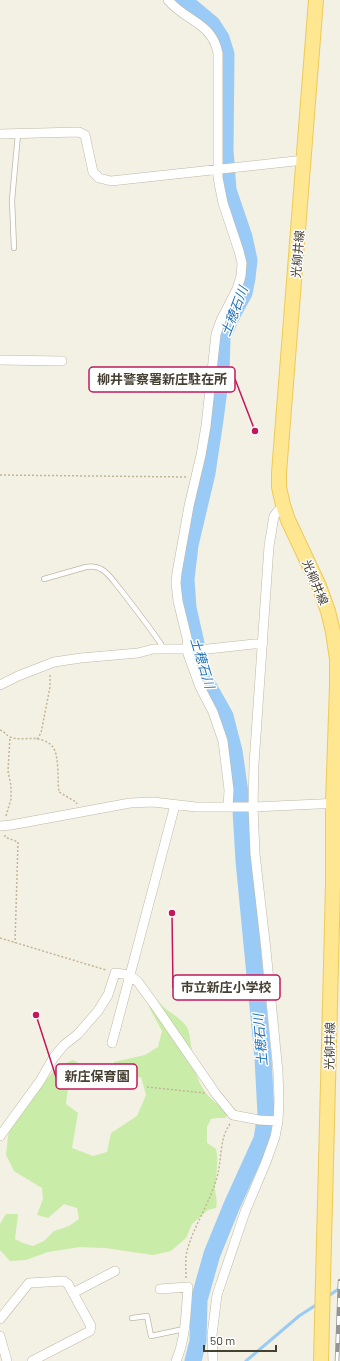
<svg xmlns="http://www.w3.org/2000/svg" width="340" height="1361" font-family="Barlow,'Noto Sans JP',sans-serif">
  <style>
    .green { fill: #c9eca9 }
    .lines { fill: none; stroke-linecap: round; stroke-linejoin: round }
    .stream { stroke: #9acbf6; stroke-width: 3 }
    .river { stroke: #9acbf6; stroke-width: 17 }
    .lane-casing { stroke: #c0b8a6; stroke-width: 6 }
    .street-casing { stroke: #c0b8a6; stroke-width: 10 }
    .primary-casing { stroke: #eeca58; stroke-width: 16 }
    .path { stroke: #c3b596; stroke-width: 1.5; stroke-dasharray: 2 2; stroke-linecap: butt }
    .lane { stroke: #fff; stroke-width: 4.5 }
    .street { stroke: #fff; stroke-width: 9 }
    .primary { stroke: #ffe691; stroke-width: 14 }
    .rail-casing { stroke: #959595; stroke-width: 4.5 }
    .rail { stroke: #fff; stroke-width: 3; stroke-dasharray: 9; stroke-linecap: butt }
    .labels { text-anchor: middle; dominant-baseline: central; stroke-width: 3; stroke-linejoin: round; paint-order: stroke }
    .street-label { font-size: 12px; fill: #464033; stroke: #fff }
    .water-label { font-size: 13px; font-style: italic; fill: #2472bb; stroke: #fff }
    .leader { fill: none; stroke: #c2185b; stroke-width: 1.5 }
    .callout-dot { fill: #c2185b; stroke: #fff; stroke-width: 1.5 }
    .callout { fill: #fff; stroke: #c2185b; stroke-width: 1.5 }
    .callout-label { font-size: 13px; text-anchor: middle; font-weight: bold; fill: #464033 }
  </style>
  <rect width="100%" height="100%" fill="#f3f0e4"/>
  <path class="green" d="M151,996C158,1000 161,1005 167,1010C174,1015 184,1021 188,1029C190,1036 191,1046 192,1053C196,1081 203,1097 228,1111L226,1118H218L211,1119L207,1127V1143L216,1149C219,1162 216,1174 215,1187C215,1197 218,1198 216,1208L208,1210L192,1224L186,1238L171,1251L153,1255L105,1248L80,1247L48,1252L26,1260L10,1261L0,1250V1224L6,1214H18L15,1239L23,1243L33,1246L44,1241L54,1231L69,1226L79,1219L77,1208L64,1204L48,1218L37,1215L43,1199L42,1188L14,1171L6,1155L8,1136L10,1129L29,1101L57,1067L73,1060L91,1070V1080L77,1083L68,1088L66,1104L78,1113L72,1148L93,1156L107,1152L111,1133L137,1116L146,1095L141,1077L128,1079L113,1074L114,1062L145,1055L158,1047L162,1031L149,1007Z"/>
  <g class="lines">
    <path class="stream" d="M327,1297L340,1288
      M246,1361L299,1316L319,1303"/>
    <path class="river" d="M183,0L212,24L221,38L226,54L225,150L228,190L244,237L249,260L247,278L244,293L233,313L222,337L221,374L215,420L207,473L190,545L186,579L188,608L200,661L207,684L225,716L234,751L240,793L244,861L263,1058L266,1114L262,1139L232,1205L212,1254L199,1300L198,1341L193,1361"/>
    <defs>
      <path id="lane" d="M14,248L12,200L18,134
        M44,579L86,567C91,566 96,566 101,569C109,573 114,582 120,589C134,607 148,625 161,644L162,649
        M132,1318L147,1316L151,1336L184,1329"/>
      <path id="street" d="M168,0C185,21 212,22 218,53V178L223,203L239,251L242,263L241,276L237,289L221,320L216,334L206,426L201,455L189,506L177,573L176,583L178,601L187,638L188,654L200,687L213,712L223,741L229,790L228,807
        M0,134L79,132L85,135L93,172L99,178L111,181L304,160
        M0,360L62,361
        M0,685L18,676L54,662L81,658L138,653L153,649H208L263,643
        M0,826L11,825L130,803L153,802L196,807H253L340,803
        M112,1043L175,805
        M0,1136L40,1081L54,1057L64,1045L78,1034L98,1011L108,995L115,973L130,975L138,982L154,1004L216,1094L233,1115L259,1120L278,1121
        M160,1289L188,1287C186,1311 186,1338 176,1361
        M0,1319L29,1283L64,1281L68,1284L73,1293L115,1271
        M0,1336L7,1361
        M32,1361L90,1331L91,1326L73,1293
        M213,1361L212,1335L217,1295L245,1212L266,1162L275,1137L278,1121L279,1100L278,1072L266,950L255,854L253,807L254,764L269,546L274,516L283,505"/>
      <path id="primary" d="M316,0L279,473V487L283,505L288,520L319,586L328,611L333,632L337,659V685L333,803V885L321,1361"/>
    </defs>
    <use href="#lane" class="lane-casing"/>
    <use href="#street" class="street-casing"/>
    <use href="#primary" class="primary-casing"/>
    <path class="path" d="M0,475L186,477
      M0,730C5,732 6,735 10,737C19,741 29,737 38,739C43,740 49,742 52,746C60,754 57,781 59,792L76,802L77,804
      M37,739L41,733L50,687V673
      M6,816L11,799V786L8,771L10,737
      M5,835V837L18,842L15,943
      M0,938L106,970
      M147,1087L205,1093
      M186,1278C186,1269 185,1259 187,1251C194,1225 210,1203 217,1177C222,1160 219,1139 230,1124"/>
    <use href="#lane" class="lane"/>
    <use href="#street" class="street"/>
    <use href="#primary" class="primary"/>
    <defs>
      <path id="rail" d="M337,1361L340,1281"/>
    </defs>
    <use href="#rail" class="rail-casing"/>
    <use href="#rail" class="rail"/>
  </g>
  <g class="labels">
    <g class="street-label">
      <text transform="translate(297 254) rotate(-85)">光柳井線</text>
      <text transform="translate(316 582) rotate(67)">光柳井線</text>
      <text transform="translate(329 1046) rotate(-89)">光柳井線</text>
    </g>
    <g class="water-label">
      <text transform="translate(234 311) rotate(-69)">土穂石川</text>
      <text transform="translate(203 663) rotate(73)">土穂石川</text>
      <text transform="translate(260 1040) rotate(-95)">土穂石川</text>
    </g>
  </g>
  <path class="leader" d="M255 431L235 379M172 913L173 988M36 1015L56 1077"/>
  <g class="callout-dot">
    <circle cx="255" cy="431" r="4"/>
    <circle cx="172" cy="913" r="4"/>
    <circle cx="36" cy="1015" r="4"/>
  </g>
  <g class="callout">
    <rect x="89" y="367" width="146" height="25" rx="4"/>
    <rect x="173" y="975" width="107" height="25" rx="4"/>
    <rect x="56" y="1064" width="81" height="25" rx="4"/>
  </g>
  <g class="callout-label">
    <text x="162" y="384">柳井警察署新庄駐在所</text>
    <text x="226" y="992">市立新庄小学校</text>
    <text x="97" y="1081">新庄保育園</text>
  </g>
  <path d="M204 1345v6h72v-6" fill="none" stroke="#464033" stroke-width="2"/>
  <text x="210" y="1345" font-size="12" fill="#464033" stroke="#ffffff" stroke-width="3" paint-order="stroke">50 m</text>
</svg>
